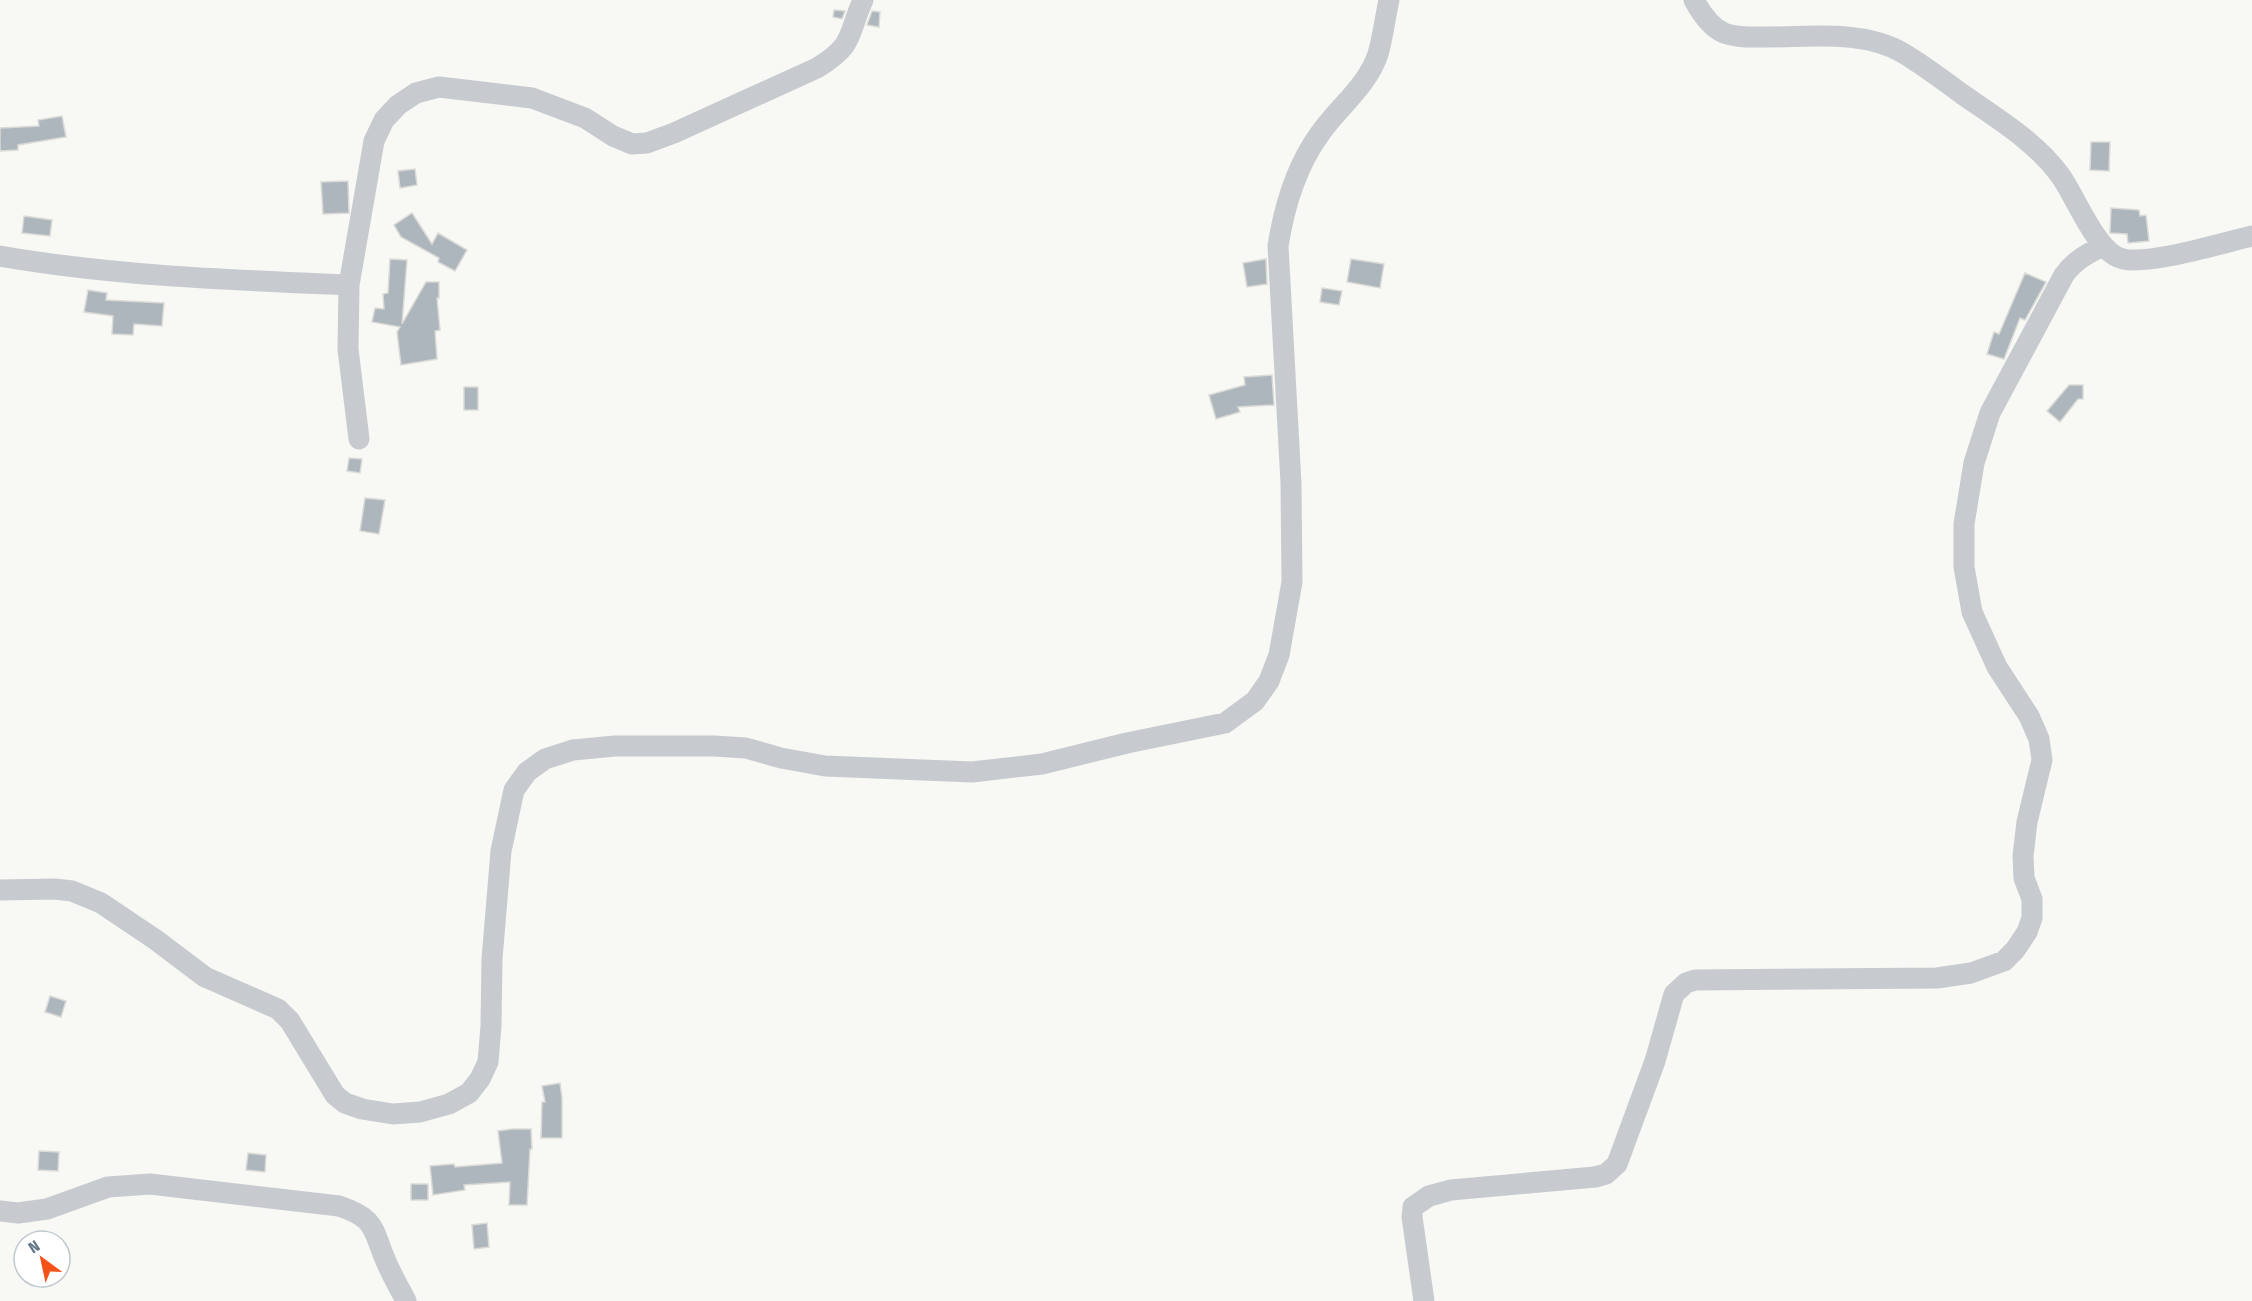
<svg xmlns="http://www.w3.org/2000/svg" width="2252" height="1301" font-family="'Fira Sans Condensed',sans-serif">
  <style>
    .building { fill: #aeb6bd; stroke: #dadad7; stroke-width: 1.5 }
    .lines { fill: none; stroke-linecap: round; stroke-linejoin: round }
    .minor { stroke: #c7cbcf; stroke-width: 21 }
  </style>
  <rect width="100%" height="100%" fill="#f8f8f5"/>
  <path class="building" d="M834,10L845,11L842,19L833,17Z
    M872,11L880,12L879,27L867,25Z
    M62,116L66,137L18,145V150L0,151V128L39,126L38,120Z
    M2091,142H2110L2109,171L2090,170Z
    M415,169L417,185L400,188L398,171Z
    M348,181L349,213L323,214L321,182Z
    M2111,208L2139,210L2140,216L2146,215L2149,241L2128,243L2127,234L2110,233Z
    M412,213L432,244L438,233L467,250L455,271L438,262L439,258L401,237L394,225Z
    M24,216L52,220L50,236L22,233Z
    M390,259L407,260L402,324L426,282H439V298H437L440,330L435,331L437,359L401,365L397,332L400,327L372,322L375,308L384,309L383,294L388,293Z
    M1266,259L1267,284L1247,287L1243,263Z
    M1351,259L1384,264L1380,288L1347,282Z
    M2025,273L2046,282L2025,320L2020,318L2004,359L1987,354L1994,332L1999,334Z
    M1322,288L1342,291L1339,305L1320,302Z
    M88,290L107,293L106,300L164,303L162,326L134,324L133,335L112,334L113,316L84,312Z
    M1272,375L1274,405L1238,407L1240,412L1216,419L1209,395L1245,385L1244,377Z
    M2069,385H2083V399H2078L2060,422L2047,411Z
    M464,387H478V410H464Z
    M349,458L362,459L360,473L347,471Z
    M365,498L385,500L379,534L360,531Z
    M50,996L66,1001L61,1017L45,1012Z
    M560,1083L562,1098V1138H541L542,1102H545L542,1086Z
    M512,1129H531L532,1149H530L527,1205H509L510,1182L464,1185L465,1190L433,1195L430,1166L454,1164L455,1167L502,1163L498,1131Z
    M39,1151L59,1152L58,1171L38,1170Z
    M248,1153L266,1155L265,1172L246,1170Z
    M411,1184H428V1200H411Z
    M487,1223L489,1247L474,1249L472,1225Z"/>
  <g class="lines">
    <path class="minor" d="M1694,0C1701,13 1710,27 1724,33C1737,38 1755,37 1769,37C1812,37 1864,30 1903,53C1923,65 1943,80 1962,94C1996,118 2035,141 2060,175C2076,197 2097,254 2123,259C2151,265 2222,243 2252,236
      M0,256C115,276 232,280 349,285L348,349L359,439
      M349,285L374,141L384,120L398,105L416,93L439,87L532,98L585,118L613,136L632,144L647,143L674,133L817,68C855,45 847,36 863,0
      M0,890L55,889L72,891L101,903L156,940L205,977L278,1009L290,1021L335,1095L345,1103L362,1109L393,1114L420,1112L449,1104L469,1093L480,1079L488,1062L491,1026L492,959L501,851L514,790L527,772L545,759L573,750L615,746H714L746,748L781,758L825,766L972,772L1042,764L1127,743L1225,723L1255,701L1269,681L1279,655L1292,582L1291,483L1278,246C1284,208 1296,167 1319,135C1338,107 1367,87 1378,54C1383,37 1385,18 1389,0
      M0,1211L18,1213L47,1209L108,1187L150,1184L339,1206C375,1218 372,1227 385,1259C391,1274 399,1287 406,1301
      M1424,1301L1412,1217L1413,1207L1429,1196L1451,1190L1595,1177L1606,1174L1617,1164L1655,1061L1674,994L1686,983L1695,980L1937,978L1971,973L2004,961L2015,950L2027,932L2032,918V899L2024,878L2023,856L2027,822L2042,760L2039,739L2029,716L1997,667L1972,612L1964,567V524L1974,463L1990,413L2064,275C2074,261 2087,254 2102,246"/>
  </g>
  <g transform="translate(42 1259) rotate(327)"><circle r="28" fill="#ffffff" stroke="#c1c9d0" stroke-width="1.5"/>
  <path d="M0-4.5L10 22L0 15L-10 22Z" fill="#f45219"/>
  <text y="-9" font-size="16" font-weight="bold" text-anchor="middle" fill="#647789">N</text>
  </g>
</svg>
